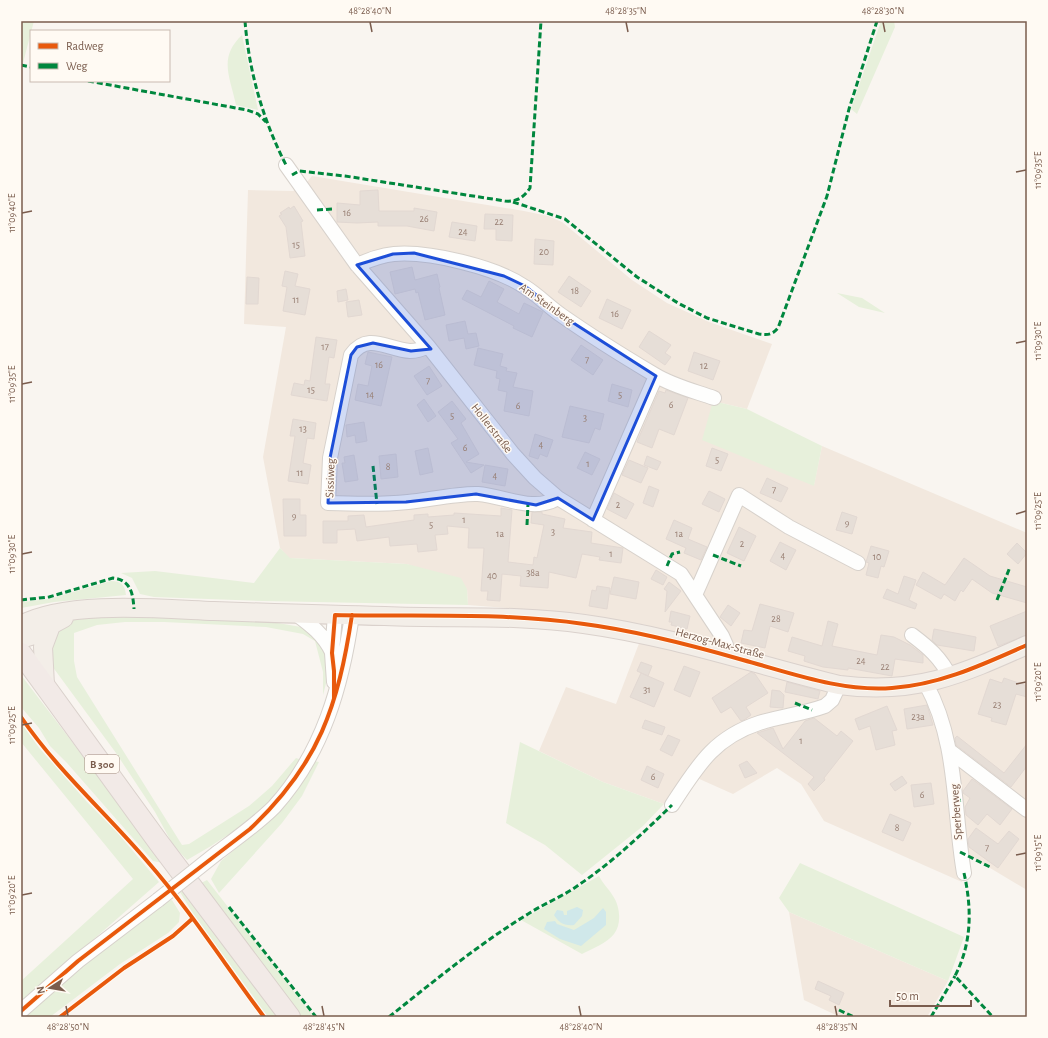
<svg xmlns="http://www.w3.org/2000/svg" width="1048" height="1038" font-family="'Alegreya Sans',sans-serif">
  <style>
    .residential { fill: #f2e8de }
    .green { fill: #e7f0db }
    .water { fill: #d0e8ea }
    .building { fill: #e6ded7; stroke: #e2d8d2 }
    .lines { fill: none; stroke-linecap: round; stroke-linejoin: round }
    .minor-casing { stroke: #d7d1cb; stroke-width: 16 }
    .major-casing { stroke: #dad1cc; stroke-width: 20 }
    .highway-casing { stroke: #dad1cc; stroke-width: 22 }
    .minor { stroke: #fefefd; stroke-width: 14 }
    .major { stroke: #f3eee8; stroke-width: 18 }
    .highway { stroke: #f2eae7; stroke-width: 20 }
    .minor-bridge-casing { stroke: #d7d1cb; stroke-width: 16; stroke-linecap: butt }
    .minor-bridge { stroke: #fefefd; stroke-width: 14 }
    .quiet { stroke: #00873e; stroke-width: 3; stroke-dasharray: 6 3; stroke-linecap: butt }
    .cycleway-casing { stroke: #fffaf3; stroke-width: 6 }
    .cycleway { stroke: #e8590c; stroke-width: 4 }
    .marked { fill: #1d4ed8; fill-opacity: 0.2; stroke: #1d4ed8; stroke-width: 3; stroke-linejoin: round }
    .ticks { fill: none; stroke: #7a5c4d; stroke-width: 1.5 }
    .labels { text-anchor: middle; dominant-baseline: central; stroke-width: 3; stroke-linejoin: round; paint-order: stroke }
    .number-label { font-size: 10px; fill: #977e72 }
    .shield { fill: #fffaf3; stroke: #a28b7f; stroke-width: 1 }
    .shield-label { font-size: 11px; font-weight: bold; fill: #7a5c4d }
    .street-label { font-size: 12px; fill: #7a5c4d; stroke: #fffaf3 }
    .neatline { fill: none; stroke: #7a5c4d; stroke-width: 1.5 }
    .ticks-label { font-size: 10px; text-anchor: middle; fill: #7a5c4d }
  </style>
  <rect width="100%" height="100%" fill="#f9f5f0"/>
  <path class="residential" d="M312,176L524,211L548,216L562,222L632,280L667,303L709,322L772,344L747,409L713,401L814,485L822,446L1027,533V890L955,847L962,882L824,821L801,784L777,768L733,794L686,773L664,804L603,782L539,751L566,687L616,704L646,625L583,614L468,605L467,589L407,564L289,558L280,548L263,457L286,327L244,324L248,190L293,191L307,182Z
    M789,912L948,981L927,1017H840L804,1000Z"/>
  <path class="green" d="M21,21H34L23,63L21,62Z
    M881,21H894L895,27L857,114L851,109Z
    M242,35L258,110L236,105C230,76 218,58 242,35Z
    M837,293L862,298L885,313L859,307Z
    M713,401L747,409L822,446L814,486L702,440Z
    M280,548L290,558L407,564L461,578L467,589L468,605L263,601L154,597L140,594L132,578L121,573L155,571L254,583Z
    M111,581C121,581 125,585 126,595L54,602L21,608V602L49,599Z
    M91,615L272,622L301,627L314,633L323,644L329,672L323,695V672L315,641L303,634L266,627L164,622H125L97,625L74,633V661L77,677L182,845L189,844L249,806L272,786L296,758L302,760L269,802L246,823L211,846L187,860L173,845L155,812L116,753L52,666L49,636L69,620Z
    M21,675L128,815L163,863L153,861L67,763L50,746L39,728L21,707Z
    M21,723L40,749L87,802L116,831L159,882L21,1003V981L133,879L21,742Z
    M520,742L603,782L664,804L643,826L582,875L545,845L506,823Z
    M314,761L319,762L302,796L282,823L219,893L211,879L221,861L252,835Z
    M800,863L964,937L948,981L789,912L779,898Z
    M599,876C603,884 609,889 613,896C620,906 622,924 614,934C607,943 592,949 582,954L521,920Z
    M207,880L314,1017H300L289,1003L201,883Z
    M183,891L279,1017H268L192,912L180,892Z
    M172,900L180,913L179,922L168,933L120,964L50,1017H24L81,964L167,901Z"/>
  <path class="water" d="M577,907L583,910L582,916L574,925C564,926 559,923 554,915L557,910L563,911L564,915H567V911Z
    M603,908L606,912V925L581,946L560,939L544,929L547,922L555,921L557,924L574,930L594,918Z"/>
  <path class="building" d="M378,190L379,211H414V208L437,212L434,231L407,226H378V222L357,223L337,222V203L360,205V191Z
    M294,206L303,221L301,222L305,256L290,258L286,227L279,216L282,214L280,213L289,207L290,209Z
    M485,214L513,215L512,241L496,240V229H484Z
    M452,222L477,226L475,241L449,237Z
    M535,239L554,241L553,265L534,264Z
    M412,267L415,280L437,274L440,287L439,288L445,315L425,320L418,292L416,293L415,289L395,294L390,272Z
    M285,271L298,274L295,286L310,289L305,315L283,311L287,287L282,286Z
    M569,276L591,291L581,307L558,292Z
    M247,277L259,278L258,304H246Z
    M489,281L504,289L497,302L519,314L524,303L543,312L532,337L513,328L514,326L462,299L467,290L481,297Z
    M346,289L348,300L338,302L337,291Z
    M607,299L631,310L622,329L599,318Z
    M359,300L362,315L348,317L346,302Z
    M465,321L468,334L476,333L479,346L466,349L464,338L449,341L446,325Z
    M649,331L671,345L665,353L671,357L665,365L639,347Z
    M316,337L337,340L334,358L329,357L325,384H330L327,401L291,395L294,383L304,385L305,380L310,381Z
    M581,345L603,360L593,375L571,360Z
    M478,348L503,354L500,366L507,368L506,371L517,373L513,387L533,391L529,416L504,411L507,392L498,390L500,379L496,378L497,371L474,365Z
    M368,352L392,357L381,406L355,400L358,384L368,386L372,366L365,364Z
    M694,352L720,361L713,380L688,371Z
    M429,366L442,386L427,395L414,376Z
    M612,384L632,390L628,407L608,401Z
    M666,390L688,398L674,435L659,429L652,448L637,442L659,391L665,393Z
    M424,399L436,416L428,422L417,405Z
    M452,401L466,419L461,423L479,454L466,462L484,465L471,473L451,443L458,439L438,412Z
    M570,406L604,414L600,430L595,428L589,443L562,437Z
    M293,419L316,423L314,439L307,438L303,463L311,465L308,484L288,481L295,436H290Z
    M364,422L367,441L356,443L355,435L347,437L346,425Z
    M535,434L553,440L547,457L540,454L538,459L529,456Z
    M428,448L433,472L420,475L415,451Z
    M712,448L728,454L721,471L706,466Z
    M585,452L600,459L592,475L577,468Z
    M396,454L398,477L381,479L379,456Z
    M354,455L358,480L345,482L342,463H345L344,457Z
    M647,456L661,462L657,470L644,465Z
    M629,460L648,468L641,483L622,475Z
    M485,465L508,469L505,486L482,482Z
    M767,478L788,488L781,502L760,493Z
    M649,486L659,490L653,507L643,503Z
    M709,491L725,499L719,512L702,504Z
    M614,493L634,504L626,519L607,509Z
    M283,499H300V515H306V536H284Z
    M501,508L512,510L508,562L533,565L534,557L537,558L544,525L531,523L532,512H542V514L565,519L563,528L592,532L591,543L623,548L621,563L599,560L600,557L582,554L576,578L549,572L548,588L520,586L521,576L502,574L500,601L487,600L488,591H481L484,548H468L469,528L447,526L448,534L435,535L437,550L418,552L417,544L390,546L389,537L357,541L355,529L337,530V543H323V521H348V516L364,515L366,527L414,520V515L428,514V517L454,515V513L501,516Z
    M842,512L857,517L852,534L836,530Z
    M674,520L692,528L688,539L707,547L701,560L684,553L686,548L666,539Z
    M739,527L756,536L744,561L727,553Z
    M780,542L796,550L786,570L770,561Z
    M1017,543L1027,553L1018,564L1007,554Z
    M871,546L889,551L884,567L881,566L878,578L866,575L869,563L866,562Z
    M964,558L990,576L1027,587V603L992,593L972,579L963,592L961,590L955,601L944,594L941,599L916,585L923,572L945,585Z
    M656,570L667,577L663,585L651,579Z
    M904,576L916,580L909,600L917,604L915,609L883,598L887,589L898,594Z
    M614,577L639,582L636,599L610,594Z
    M669,582L681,591L665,612L667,591L664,589Z
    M597,586L610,588L607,609L589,606L592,590L596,591Z
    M760,604L794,613L788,632L770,626L765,648L741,643L744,630L752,631Z
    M728,605L740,613L731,626L720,617Z
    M671,611L690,616L687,629L671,625L672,622H669Z
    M1027,611V635L998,646L990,626Z
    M828,621L838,624L832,646L877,655L881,635L894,637L910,645L923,655V663L895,659L892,676L848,668V670L823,667L804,661L805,656L788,651L792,637L822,646Z
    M934,629L976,637L974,651L937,645L932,640Z
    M641,662L652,666L648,676L637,671Z
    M684,666L700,672L690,697L674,690Z
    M751,672L755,674L768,693L746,707L751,715L744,720L741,721L731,707L721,713L712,698Z
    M641,673L664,683L654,707L630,697Z
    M1004,678L1027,686V697L1016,694L1006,725L991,721L992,718L978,714L990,679L1002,683Z
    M787,682L820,691L818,699L785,692Z
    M772,690L780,691L784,695L783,708L770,707Z
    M927,705L933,725L907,729L904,709Z
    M887,706L897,730L892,731L895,745L876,750L870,726L859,730L855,719Z
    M814,718L837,736L841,731L853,741L824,778L825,780L814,791L808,784L814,777L757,733L773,728L783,749L805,721Z
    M645,720L665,727L662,735L642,728Z
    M668,735L680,740L672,756L660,750Z
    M957,736L1004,773L1027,744V766L1011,787L956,745L955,738Z
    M747,761L757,773L745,778L739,765Z
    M647,766L664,774L658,788L641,780Z
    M902,776L907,783L895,791L890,784Z
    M972,779L1012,809L1000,825L987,814L978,825L966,815L965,807L970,798L963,793V791Z
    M931,783L934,804L914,807L911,785Z
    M890,814L911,823L903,841L882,832Z
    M976,828L998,844L1009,831L1019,839L998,868L969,847L968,839Z
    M818,981L844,993L839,1005L829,1000L831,996L815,989Z"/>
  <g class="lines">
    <defs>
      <path id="minor" d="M286,165L357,265L428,346L513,454L535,478L558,498L681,574L722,636L726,645V655
        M357,265C369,260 381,255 394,254C429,251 496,267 525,287C538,295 548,306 561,315C591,336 623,356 655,375C673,386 694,391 714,398
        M428,346C423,349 417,351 410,351C388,350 368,331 351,355L330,458L328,503C354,504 381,505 408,502C428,500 459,493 478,494C505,496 533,513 558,498
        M593,520L656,376
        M695,595L739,495L789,527L858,563
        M296,614C311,625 324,635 332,652
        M912,635C928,647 941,658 950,677
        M334,682L332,653L335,615
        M926,684C958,742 953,809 964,873
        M950,751L1027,810
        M672,805C697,767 713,738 759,723C781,716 803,714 825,706L832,700L839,685
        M217,853C237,838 257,824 274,807C323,753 342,685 352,615
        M21,1011L78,961L158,900"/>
      <path id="major" d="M21,625C67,600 162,609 214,611C271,613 328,615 385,616C453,619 516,614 584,624C671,636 754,664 839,685C915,695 960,675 1027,645
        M21,639L31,636L64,618
        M45,685L43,647L52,623"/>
      <path id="highway" d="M21,653L159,843L290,1017"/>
    </defs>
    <use href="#minor" class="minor-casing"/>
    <use href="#major" class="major-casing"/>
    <use href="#highway" class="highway-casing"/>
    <use href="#minor" class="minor"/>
    <use href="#major" class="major"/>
    <use href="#highway" class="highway"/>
    <defs>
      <path id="minor-bridge" d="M158,900L217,853"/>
    </defs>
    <use href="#minor-bridge" class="minor-bridge-casing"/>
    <use href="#minor-bridge" class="minor-bridge"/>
    <path class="quiet" d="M245,21C249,72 263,120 286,165
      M21,65L31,67
      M88,81L247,110L258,114L266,122
      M292,175L299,171L345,176L505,201C517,202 523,198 530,188L541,21
      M513,202L565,219L637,277L678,303L707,318L759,334C768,335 772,335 778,328L827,196L849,109L877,21
      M317,210L332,209
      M373,466L377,504
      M527,525L528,504
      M713,555L741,566
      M667,566L672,554L680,552
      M21,600L49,597L113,578C131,580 133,594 134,609
      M997,600L1010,567
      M795,703L812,710
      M955,801L962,800
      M960,852L990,867
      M964,873C972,909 972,943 955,976L993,1017
      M229,907L316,1017
      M839,1010L854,1017
      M389,1017C434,981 479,944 528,914C545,903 564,896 580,884C614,861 643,833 672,805
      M931,1017L955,976"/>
    <defs>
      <path id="cycleway" d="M334,698V671L332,653L335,615C418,617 501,612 584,624C638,631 691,645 743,660C791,673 842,692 892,688C940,685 984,664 1027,645
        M21,717C57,770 106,813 147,861C190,910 225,965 264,1017
        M21,1011L78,961L250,829C319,764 338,707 352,615
        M60,1017L124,968L173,936L192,919"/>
    </defs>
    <use href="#cycleway" class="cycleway-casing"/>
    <use href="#cycleway" class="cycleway"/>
  </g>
  <path class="marked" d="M414,253L504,276L525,286L561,315L656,376L593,520L558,498L536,505L476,494L406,502L328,503L330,458L351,355L357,347L373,343L411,351L431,349L357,265L393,254Z"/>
  <path class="ticks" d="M370,22L372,32M626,22L628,32M883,22L885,32M1016,172L1026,170M22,213L32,211M1016,343L1026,341M22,384L32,382M1016,514L1026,511M22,554L32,552M1016,684L1026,682M22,725L32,723M1016,855L1026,853M22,895L32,893M66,1006L68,1016M322,1006L324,1016M579,1006L581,1016M835,1006L837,1016"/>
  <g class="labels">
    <g class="number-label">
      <text x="347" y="213">16</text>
      <text x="424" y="219">26</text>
      <text x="499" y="222">22</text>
      <text x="463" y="232">24</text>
      <text x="296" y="245">15</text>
      <text x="544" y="252">20</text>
      <text x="575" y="291">18</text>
      <text x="296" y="300">11</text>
      <text x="615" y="314">16</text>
      <text x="325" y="347">17</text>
      <text x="587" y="360">7</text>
      <text x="379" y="365">16</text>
      <text x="704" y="366">12</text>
      <text x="428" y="381">7</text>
      <text x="311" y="390">15</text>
      <text x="370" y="395">14</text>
      <text x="620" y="395">5</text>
      <text x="671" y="405">6</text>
      <text x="518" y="406">6</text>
      <text x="452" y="416">5</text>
      <text x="585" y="418">3</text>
      <text x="303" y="429">13</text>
      <text x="541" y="445">4</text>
      <text x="465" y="448">6</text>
      <text x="717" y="460">5</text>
      <text x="588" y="464">1</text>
      <text x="388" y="467">8</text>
      <text x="300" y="473">11</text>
      <text x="495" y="476">4</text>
      <text x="774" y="490">7</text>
      <text x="618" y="505">2</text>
      <text x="294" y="516">9</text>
      <text x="464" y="520">1</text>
      <text x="847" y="523">9</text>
      <text x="431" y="525">5</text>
      <text x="553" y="532">3</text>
      <text x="500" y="534">1a</text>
      <text x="679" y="534">1a</text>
      <text x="742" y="544">2</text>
      <text x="611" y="554">1</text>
      <text x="783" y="556">4</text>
      <text x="877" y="557">10</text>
      <text x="533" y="573">38a</text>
      <text x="492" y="576">40</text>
      <text x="776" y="619">28</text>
      <text x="861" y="661">24</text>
      <text x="885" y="667">22</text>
      <text x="647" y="690">31</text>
      <text x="997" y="705">23</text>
      <text x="918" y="717">23a</text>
      <text x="801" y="741">1</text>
      <text x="653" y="777">6</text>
      <text x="922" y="795">6</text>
      <text x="897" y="828">8</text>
      <text x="987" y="848">7</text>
    </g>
    <rect class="shield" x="85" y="755" width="34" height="18" rx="3"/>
    <g class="shield-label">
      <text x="102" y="764">B 300</text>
    </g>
    <g class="street-label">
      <text transform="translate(547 304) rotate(35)">Am Steinberg</text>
      <text transform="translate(492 428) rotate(52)">Hollerstraße</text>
      <text transform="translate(330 478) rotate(-88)">Sissiweg</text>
      <text transform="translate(720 643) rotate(15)">Herzog-Max-Straße</text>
      <text transform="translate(956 812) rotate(-94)">Sperberweg</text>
    </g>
  </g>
  <rect width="1048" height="1038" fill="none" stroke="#fffaf3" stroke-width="44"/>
  <rect x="30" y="30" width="140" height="52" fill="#fffaf3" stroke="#cabbb1"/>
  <rect x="38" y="43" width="20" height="6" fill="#e8590c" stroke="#cabbb1"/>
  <text x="66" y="50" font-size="12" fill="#7a5c4d">Radweg</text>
  <rect x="38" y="63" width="20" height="6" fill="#00873e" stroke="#cabbb1"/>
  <text x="66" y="70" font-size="12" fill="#7a5c4d">Weg</text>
  <g transform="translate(50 988) rotate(258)" stroke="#fffaf3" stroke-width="3" paint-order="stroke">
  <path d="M0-3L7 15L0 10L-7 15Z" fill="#7a5c4d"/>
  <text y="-6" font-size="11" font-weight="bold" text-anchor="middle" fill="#7a5c4d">N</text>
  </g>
  <path d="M890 1000v6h81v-6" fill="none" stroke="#7a5c4d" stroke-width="2"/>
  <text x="896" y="1000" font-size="12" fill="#7a5c4d" stroke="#fffaf3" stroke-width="3" paint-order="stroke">50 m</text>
  <rect x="22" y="22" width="1004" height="994" class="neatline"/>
  <g class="ticks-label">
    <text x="370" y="14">48°28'40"N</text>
    <text x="626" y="14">48°28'35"N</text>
    <text x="883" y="14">48°28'30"N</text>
    <text transform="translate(1037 170) rotate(-90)" y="4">11°09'35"E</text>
    <text transform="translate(11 213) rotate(-90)" y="4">11°09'40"E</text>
    <text transform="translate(1037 341) rotate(-90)" y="4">11°09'30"E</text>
    <text transform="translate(11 384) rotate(-90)" y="4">11°09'35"E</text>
    <text transform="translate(1037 511) rotate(-90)" y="4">11°09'25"E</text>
    <text transform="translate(11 554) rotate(-90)" y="4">11°09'30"E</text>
    <text transform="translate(1037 682) rotate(-90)" y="4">11°09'20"E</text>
    <text transform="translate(11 725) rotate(-90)" y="4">11°09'25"E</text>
    <text transform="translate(1037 853) rotate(-90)" y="4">11°09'15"E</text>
    <text transform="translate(11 895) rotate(-90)" y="4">11°09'20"E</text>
    <text x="68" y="1030">48°28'50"N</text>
    <text x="324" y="1030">48°28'45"N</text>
    <text x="581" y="1030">48°28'40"N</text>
    <text x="837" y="1030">48°28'35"N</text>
  </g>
</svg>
